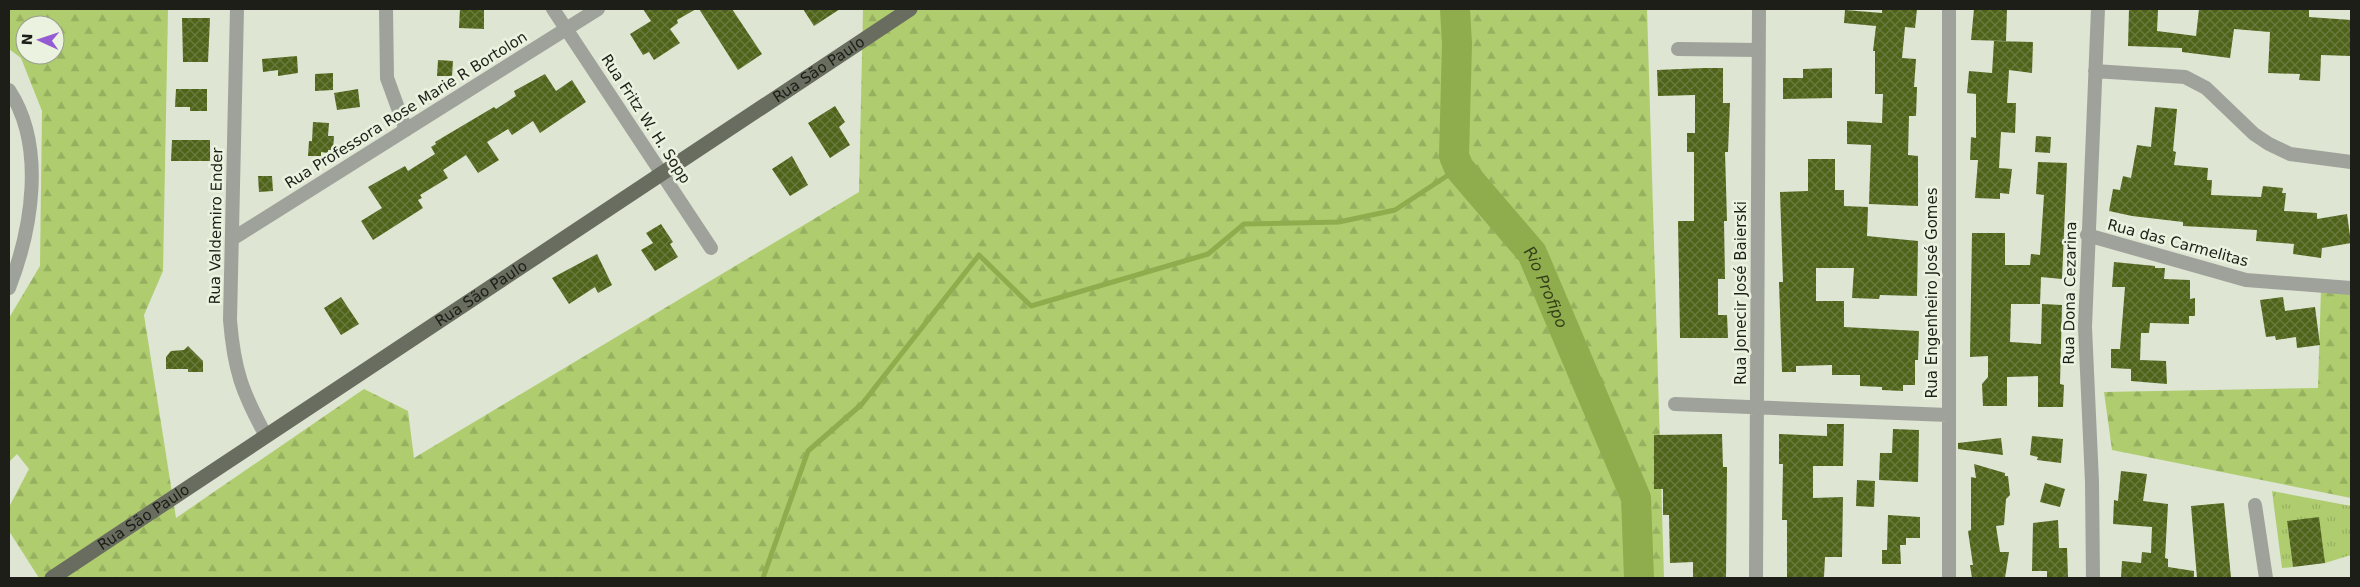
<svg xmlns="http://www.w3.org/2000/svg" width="2360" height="587" font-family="'DejaVu Sans',sans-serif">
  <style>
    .grass { fill: url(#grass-tufts) }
    .forest { fill: url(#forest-firs); fill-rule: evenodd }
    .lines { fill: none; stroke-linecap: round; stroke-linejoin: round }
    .stream { stroke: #8fad4d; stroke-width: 5 }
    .river { stroke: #8fad4d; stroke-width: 30 }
    .building { fill: url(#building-cross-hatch) }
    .minor { stroke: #9fa29a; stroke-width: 14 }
    .primary { stroke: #686d5f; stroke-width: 15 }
    .labels { text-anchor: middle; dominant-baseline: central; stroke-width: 5; stroke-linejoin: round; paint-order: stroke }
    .street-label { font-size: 15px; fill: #1c1e17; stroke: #ebf3e0 }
    .water-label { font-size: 16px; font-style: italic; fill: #333f17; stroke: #ebf3e0 }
  </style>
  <defs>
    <pattern id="grass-tufts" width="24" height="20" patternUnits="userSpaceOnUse" patternTransform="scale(1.25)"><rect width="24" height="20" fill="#afcd6e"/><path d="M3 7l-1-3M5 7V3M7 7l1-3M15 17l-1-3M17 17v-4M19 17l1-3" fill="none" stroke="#96b05f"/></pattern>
    <pattern id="forest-firs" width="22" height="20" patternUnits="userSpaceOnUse" patternTransform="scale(1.25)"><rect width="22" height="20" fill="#afcd6e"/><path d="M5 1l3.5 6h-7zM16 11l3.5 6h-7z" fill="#96b05f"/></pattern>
    <pattern id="building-cross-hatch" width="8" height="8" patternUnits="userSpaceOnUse" patternTransform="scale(1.25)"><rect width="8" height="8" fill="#4f6419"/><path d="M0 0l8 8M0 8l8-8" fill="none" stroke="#6a7a41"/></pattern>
  </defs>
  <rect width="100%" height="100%" fill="#dee5d3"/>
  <path class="grass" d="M2272,491L2351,506V555L2325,563L2287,521L2293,567L2282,568Z"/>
  <path class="forest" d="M9,9H168L163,271L144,315L176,518L364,389L408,411L414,458L859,192L863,9H1647L1664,578H39L9,531V507L29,469L17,454L9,462V318L40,266L42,111L21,58L9,49ZM25,25H55V55H25Z
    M2321,288L2351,289V498L2112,450L2104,392L2318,388Z"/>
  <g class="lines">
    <path class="stream" d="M763,578L808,451L862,404L979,255L1031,306L1208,254L1244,224L1339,222L1395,210L1459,168"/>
    <path class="river" id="s1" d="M1455,9L1457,44L1454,156L1459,168L1532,253L1636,498L1639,578"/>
  </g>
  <path class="building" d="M460,9H484V29L459,28Z
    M643,9H696L677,20L678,23L670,29L680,43L654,60L649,52L643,55L630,34L651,21Z
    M699,9H732L762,54L738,70Z
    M803,9H840L814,26Z
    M1882,9H1917L1915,28L1905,27L1902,58L1916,59L1914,87H1917L1916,116H1909L1908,155L1918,156V206L1869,204L1871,145L1847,144V121L1882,123L1883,94H1875V51H1873L1876,26L1844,23L1845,10L1882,13Z
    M1974,9H2007L2006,41L1971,40Z
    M2129,9L2158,10L2157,31L2196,36L2199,9H2309V17L2351,20V56L2321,55L2320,81L2299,80L2300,74L2268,73L2270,32L2234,29L2230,58L2182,52V48L2128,46Z
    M182,18H210L208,62H183Z
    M1994,41L2033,42L2032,73L2009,70L2007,103H2016L2015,133L2001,132L1999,168L2012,169L2009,194L2000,193V199L1975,198L1978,160H1970L1971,137L1976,138V94L1967,93L1969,71L1992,73Z
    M297,56L298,73L278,76V70L263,72L262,59Z
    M438,60L453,61L452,76H437Z
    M1704,68H1723V103H1730L1728,152H1725L1727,221H1724L1725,279H1718V315H1727L1728,338H1680L1678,221H1694V152H1687V133H1695V95L1658,96L1657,70Z
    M1832,68V98L1783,99V78H1803V69Z
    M333,73V90L315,91V74Z
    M545,74L556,91L572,80L586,102L540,133L533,121L512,135L508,129L487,142L499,160L478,173L466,155L443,170L448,178L420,195L422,198L418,200L423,208L373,240L361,221L382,208L368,187L405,166L408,171L435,154L431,147L436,144L435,142L494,107L496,109L516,96L514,91Z
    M176,89H207V111H190V107H175Z
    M358,89L360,107L337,110L334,93Z
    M835,106L845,122L839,127L850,145L830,158L808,123Z
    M2155,107L2177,109L2173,151L2176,152L2174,165L2208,168L2207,180H2212L2211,195L2261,197L2263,186L2283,188L2282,193H2286L2284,211L2317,213V219L2347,214L2351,243L2322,248L2321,258L2293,254L2294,244L2256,241L2257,230L2183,226V222L2132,216L2109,211L2113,189L2120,190L2123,176L2131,178L2137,145L2151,147Z
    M313,122L329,123L328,136H334L333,150H328V153L321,152V156H308L309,141H312Z
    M2036,136L2051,137L2050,153L2035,152Z
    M172,140H210V161H171Z
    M792,156L808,185L790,196L772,169Z
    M1808,159H1835V190H1844V206L1868,207L1867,236L1918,241L1917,296L1880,295L1879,299L1852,298L1854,268H1816V301H1844V327L1919,331L1918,360H1915V385H1903V391L1882,390V387L1860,386V375H1832V365L1796,366V372H1782L1779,282H1783L1780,192L1808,191Z
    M2038,162L2067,163L2062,279L2041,277L2040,304H2011L2010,342L2041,344L2042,304L2062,305L2060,384L2064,385L2063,407H2038V376L2007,377V406H1983L1982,384L1988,377V356L1970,357L1972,233H2005V265H2030L2031,254L2040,255L2044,195L2036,194Z
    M258,176H272L273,191L259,192Z
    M661,224L673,242L670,244L678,257L655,271L641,250L653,243L646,233Z
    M597,254L612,285L598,293L595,287L569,304L552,278Z
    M2114,262L2155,266V268H2165L2164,279L2190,280V299L2195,298V316H2189V324L2150,323L2149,333H2141L2140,360L2166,361L2167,384L2131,381V369L2111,368V349H2120L2125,287H2112Z
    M341,297L359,324L341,335L324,308Z
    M2283,297L2285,311L2315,307L2320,345L2297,348L2296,337L2276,340L2275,336L2266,337L2260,300Z
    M188,346L203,361V372H188V369H166V357L171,351L184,350Z
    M1827,424H1844L1843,466H1813V498L1843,497L1842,557H1825L1824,577L1787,578V520H1782L1783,464H1779V434L1827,436Z
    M1893,429L1919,430L1918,482L1879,480L1880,453H1892Z
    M1722,434L1723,467H1727L1726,578H1693V562L1670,563L1669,515H1663V489H1654V435Z
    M2032,436L2063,439L2061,463L2037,460L2038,457L2030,455Z
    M2001,438L2003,455L1958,449V443Z
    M1974,464L2005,473V476H2008L2010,495L2006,499L2004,525L1996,526L2000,552H2009L2005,578H1972L1970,565H1973L1968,531L1971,530V477L1976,478Z
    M2121,471L2147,474L2143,501L2168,504L2165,558L2168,559V567L2194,571V578H2121L2122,561L2141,563L2142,552L2151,553L2152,527L2113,524L2114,500L2118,501Z
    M1857,480L1875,481L1874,507L1856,506Z
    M2045,483L2065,489L2060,507L2040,502Z
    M2224,503L2231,578H2197L2191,506Z
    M1888,515L1920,517V538H1906V545H1900L1901,564H1882V550H1887Z
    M2319,517L2325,563L2293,567L2287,521Z
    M2058,520L2059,548H2067L2068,577L2047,578V571H2032L2033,523Z"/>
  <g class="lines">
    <path class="minor" d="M237,9L230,320C234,370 242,392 266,436
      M386,9L387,78L406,130
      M553,9L711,248
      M1949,9V578
      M1678,49L1758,50
      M2095,71L2185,77L2206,88L2254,134L2269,144L2290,154L2351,162
      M9,90C46,146 32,229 9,288
      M2087,235L2246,280L2351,288
      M232,239L598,9
      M1675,404L1948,415
      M2255,505L2266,578
      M1756,578L1759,9
      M2093,578L2092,482L2085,327L2098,9"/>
    <path class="primary" id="s2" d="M52,578L910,9"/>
  </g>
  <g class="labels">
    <g class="street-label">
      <text stroke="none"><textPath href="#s2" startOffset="920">Rua São Paulo</textPath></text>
      <text transform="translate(406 110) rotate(-32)">Rua Professora Rose Marie R Bortolon</text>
      <text transform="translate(646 119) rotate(57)">Rua Fritz W. H. Sopp</text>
      <text transform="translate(216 226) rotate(-89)">Rua Valdemiro Ender</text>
      <text transform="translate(2178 243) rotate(15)">Rua das Carmelitas</text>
      <text transform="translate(1741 293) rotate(-90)">Rua Jonecir José Baierski</text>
      <text transform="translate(1932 293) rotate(-90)">Rua Engenheiro José Gomes</text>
      <text transform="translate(2070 293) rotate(-89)">Rua Dona Cezarina</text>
      <text stroke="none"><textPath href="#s2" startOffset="515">Rua São Paulo</textPath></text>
      <text stroke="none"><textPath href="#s2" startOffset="110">Rua São Paulo</textPath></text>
    </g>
    <g class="water-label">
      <text stroke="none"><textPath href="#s1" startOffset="309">Rio Profipo</textPath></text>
    </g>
  </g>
  <rect width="2360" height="587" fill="none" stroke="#1c1e17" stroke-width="20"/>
  <g transform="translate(40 40) rotate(273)"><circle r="24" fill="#ebf3e0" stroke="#989e90"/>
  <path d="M0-4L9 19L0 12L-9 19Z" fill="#955bd2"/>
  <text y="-8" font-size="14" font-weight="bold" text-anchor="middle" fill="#1c1e17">N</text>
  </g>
</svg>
